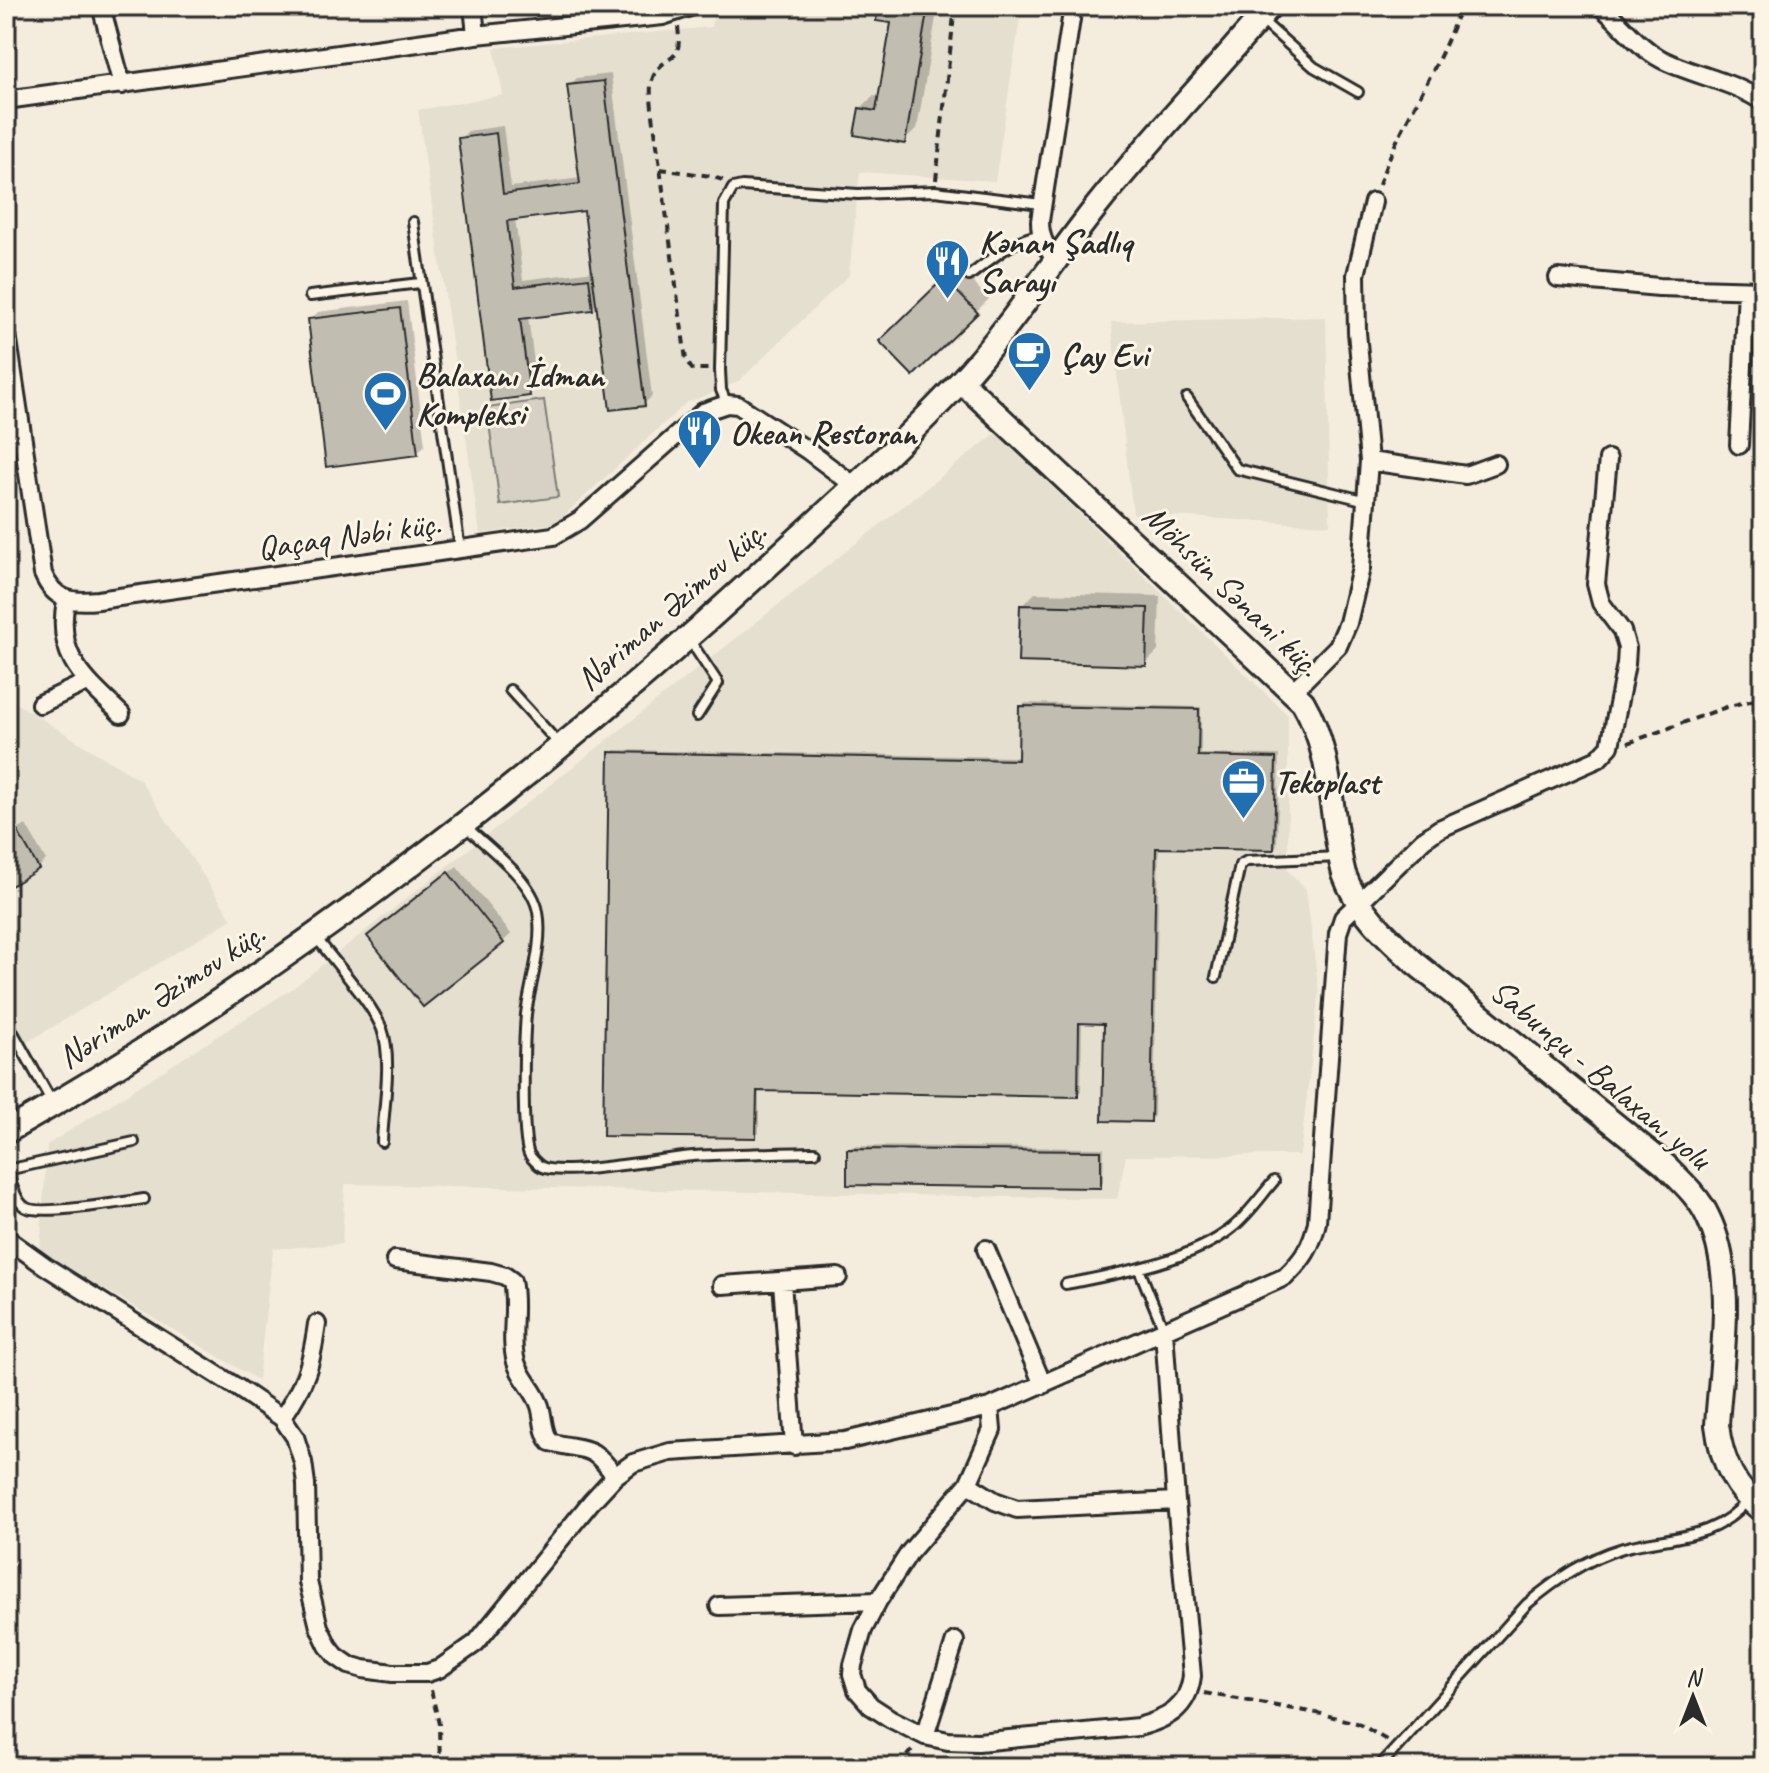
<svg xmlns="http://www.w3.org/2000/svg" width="1769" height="1773" font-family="Caveat,sans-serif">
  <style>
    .built { fill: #e5dfd0 }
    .green { fill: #d6d1c4; stroke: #807e78; stroke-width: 2 }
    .shadow { fill: #0003; fill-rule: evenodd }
    .building { fill: #c2bdb1; stroke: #2b2b2b; stroke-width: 2 }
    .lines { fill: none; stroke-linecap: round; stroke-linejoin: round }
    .lane-casing { stroke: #2b2b2b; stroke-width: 14 }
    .street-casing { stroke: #2b2b2b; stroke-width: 22 }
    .secondary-casing { stroke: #2b2b2b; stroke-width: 28 }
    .path { stroke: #2b2b2b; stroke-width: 4; stroke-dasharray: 8 6; stroke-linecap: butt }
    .lane { stroke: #fcf5e5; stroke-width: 8 }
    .street { stroke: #fcf5e5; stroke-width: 16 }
    .secondary { stroke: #fcf5e5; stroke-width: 22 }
    .labels { text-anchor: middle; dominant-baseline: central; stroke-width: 6; stroke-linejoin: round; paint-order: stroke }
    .poi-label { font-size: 34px; font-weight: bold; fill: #2b2b2b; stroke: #fcf5e5; text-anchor: start }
    .street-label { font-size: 34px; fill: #2b2b2b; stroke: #fcf5e5 }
  </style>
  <rect width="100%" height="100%" fill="#f4edde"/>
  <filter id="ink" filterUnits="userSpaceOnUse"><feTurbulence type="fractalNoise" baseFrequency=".0125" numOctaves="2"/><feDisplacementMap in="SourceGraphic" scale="16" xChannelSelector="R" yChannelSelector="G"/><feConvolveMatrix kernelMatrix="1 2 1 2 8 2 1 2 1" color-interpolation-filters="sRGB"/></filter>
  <g filter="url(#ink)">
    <path class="built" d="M727,6H1022L995,181L860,172L849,275L740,380L721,390L686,403L556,523L480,534L418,110L503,95L494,48L711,27L715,9Z
      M1326,317L1330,525L1133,514L1111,322Z
      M996,433L1288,715V871L1306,889L1319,993L1300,1155L1126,1156L1117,1199L345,1184L342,1244L273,1249L258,1380L40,1251L47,1145L293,988Z
      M6,697L140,780L232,919L6,1055Z"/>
    <path class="green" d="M544,400L558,497L500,505L487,408Z"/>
    <path class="shadow" d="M880,6H938L917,129L904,141L860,109L873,96L880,97L893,21Z
      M611,74L652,396L644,404L598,302L592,308L528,316L537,386L529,394L460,139L468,131L503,126L511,187L581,178L569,86L577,78ZM586,209L594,271L523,280L515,218Z
      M958,267L989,299L913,373L882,341Z
      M407,301L425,445L417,453L310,320L318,312Z
      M1035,593L1160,596L1158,651L1145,664L1022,606Z
      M1025,703L1201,707V754L1279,755L1277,845L1274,848L1159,846L1154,1116L1150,1120L1106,1022L1082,1021L1081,1091L1077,1095L759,1089V1133L755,1136L611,753L615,750L1020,757L1021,707Z
      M26,825L46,860L38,868L6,886V837Z
      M457,866L511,934L503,942L378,928Z
      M853,1146L1104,1148L1103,1182L1100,1186L849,1149Z"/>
    <path class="building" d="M878,6H928L905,144L854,135L859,108L876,111L891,23L876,21Z
      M604,81L645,406L610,410L584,211L507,221L515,287L589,278L593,310L520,319L530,396L491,401L458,138L496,133L503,194L580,184L567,85Z
      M944,278L978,313L913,376L879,341Z
      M400,308L418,455L326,467L308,319Z
      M1020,605L1148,608L1146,666L1018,662Z
      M1019,706L1199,709L1198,756L1276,758L1274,850L1156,848L1151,1122L1102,1121L1104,1024L1079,1023L1078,1097L757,1091L756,1138L603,1136L609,752L1018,760Z
      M18,832L39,869L6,889V839Z
      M448,872L504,943L423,1007L367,936Z
      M847,1149L1101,1151V1188L847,1185Z"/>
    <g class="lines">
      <defs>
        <path id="lane" d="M1260,19L1314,67L1358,92
          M413,222L460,549
          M969,276C992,259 1012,239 1040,235
          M310,296L420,283
          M1187,398L1237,469L1367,501
          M727,404L721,390L720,370L724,204L733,188L742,186L858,194L935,191L1041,204
          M689,639L718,683L697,716
          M510,690L560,745
          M464,825C487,847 533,880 538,912C544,942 530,984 526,1014C524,1039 521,1136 529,1154C531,1158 538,1165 542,1167C563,1177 664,1158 693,1156C734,1154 775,1153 815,1152
          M316,937C334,962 371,1001 382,1029C393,1059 383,1110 382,1142
          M1216,977L1240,865L1247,861L1339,857
          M6,1020L53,1104
          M6,1168C10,1179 15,1201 25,1207C37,1216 124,1202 144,1199
          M7,1170L134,1142
          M1139,1269L1164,1330
          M1066,1284C1116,1274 1192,1261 1232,1228C1248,1215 1261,1196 1274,1181
          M1379,1767L1527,1604C1557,1579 1586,1559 1623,1548C1671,1535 1713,1542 1748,1500"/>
        <path id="street" d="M101,6L122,85
          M473,6L476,35
          M1600,6C1621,22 1636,46 1661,59C1694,76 1731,80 1763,102
          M6,100L476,35L663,16L693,6
          M1056,259C1045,247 1040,237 1040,221L1073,6
          M1558,278L1659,287L1763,290
          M6,327L43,574C54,600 71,603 98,600L553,536L580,520L703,412L727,404L738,405L807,450L855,486
          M1739,445L1747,290
          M1369,461L1466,475L1496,464
          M66,601C55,657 84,678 121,714
          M1293,691L1338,646L1348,623L1361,568L1369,461L1357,332L1356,275L1373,202
          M40,704L87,682
          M6,1238L45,1266L238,1388L282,1418L295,1437L303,1462L306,1484L308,1582L319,1627L328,1646L336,1656L349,1665L363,1669L393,1673H427L439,1669L476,1643L591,1502L615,1476L633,1463L670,1452L845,1441L990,1407L1285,1277C1303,1260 1312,1246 1317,1222L1338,933L1343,918L1423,840L1439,829L1598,759L1610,746L1626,664L1627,648L1622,631L1601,603L1596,584L1608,459
          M986,1249L1043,1385
          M395,1260L491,1272L505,1276L512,1281C518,1308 509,1337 516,1362C521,1379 535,1390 540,1406C544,1419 542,1430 550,1442C587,1452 590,1442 615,1476
          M782,1282L794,1446
          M722,1285L838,1277
          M990,1407L992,1430L968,1484L909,1553L878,1601L863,1630L853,1665L852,1674L857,1690L871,1706L891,1719L925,1736L948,1741L978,1742L1138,1727C1168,1719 1188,1708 1192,1676L1176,1501L1164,1331
          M282,1418C306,1383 311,1366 317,1324
          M968,1484L995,1501L1017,1509L1176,1501
          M719,1606L878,1601
          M925,1736L955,1641"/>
        <path id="secondary" d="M961,381L1303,702C1334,755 1329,816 1344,874C1357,910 1386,936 1414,962L1665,1165C1681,1181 1699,1197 1708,1217C1737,1276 1721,1361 1717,1425C1721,1460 1734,1489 1763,1511
          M6,1132C279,977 530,784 761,572C829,510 897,449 959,383C1010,328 1050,265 1096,207C1151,138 1213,74 1270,6"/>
      </defs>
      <use href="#lane" class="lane-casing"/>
      <use href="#street" class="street-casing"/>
      <use href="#secondary" class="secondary-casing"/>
      <path class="path" d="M678,27C683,66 666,52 654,75C649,85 651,97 652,108L686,360L692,369H709
        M660,169L711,176L725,181
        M936,180L955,6
        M1379,185C1399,123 1441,69 1460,6
        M1628,743L1729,706L1763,698
        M431,1690L439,1724L440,1767
        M1204,1693L1322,1714L1360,1724L1388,1741
        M898,1767L914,1747"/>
      <use href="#lane" class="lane"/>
      <use href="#street" class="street"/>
      <use href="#secondary" class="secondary"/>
    </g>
  </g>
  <defs>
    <symbol id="restaurant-pin" viewBox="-11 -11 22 30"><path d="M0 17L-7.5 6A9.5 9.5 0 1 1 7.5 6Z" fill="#1f6fb2" stroke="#fcf5e5"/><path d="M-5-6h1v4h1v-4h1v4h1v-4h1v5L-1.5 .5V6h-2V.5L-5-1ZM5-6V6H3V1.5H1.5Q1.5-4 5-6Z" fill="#fff"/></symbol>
    <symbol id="cafe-pin" viewBox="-11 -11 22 30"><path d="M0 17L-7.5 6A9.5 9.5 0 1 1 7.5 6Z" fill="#1f6fb2" stroke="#fcf5e5"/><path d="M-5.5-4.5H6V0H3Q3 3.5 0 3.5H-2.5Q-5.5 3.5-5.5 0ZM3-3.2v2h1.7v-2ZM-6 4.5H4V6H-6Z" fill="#fff"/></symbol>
    <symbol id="stadium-pin" viewBox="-11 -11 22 30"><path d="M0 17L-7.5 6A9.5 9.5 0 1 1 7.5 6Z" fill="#1f6fb2" stroke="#fcf5e5"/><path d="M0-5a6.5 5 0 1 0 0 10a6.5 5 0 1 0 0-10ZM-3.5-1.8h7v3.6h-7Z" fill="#fff"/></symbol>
    <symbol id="office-pin" viewBox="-11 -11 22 30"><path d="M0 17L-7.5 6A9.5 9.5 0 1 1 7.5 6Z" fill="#1f6fb2" stroke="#fcf5e5"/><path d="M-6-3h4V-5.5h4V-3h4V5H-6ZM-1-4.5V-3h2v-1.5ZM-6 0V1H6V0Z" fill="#fff"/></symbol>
  </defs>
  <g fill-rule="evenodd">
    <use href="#restaurant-pin" x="922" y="236" width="51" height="69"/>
    <use href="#cafe-pin" x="1004" y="328" width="51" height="69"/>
    <use href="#stadium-pin" x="360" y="368" width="51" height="69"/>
    <use href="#restaurant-pin" x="674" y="406" width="51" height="69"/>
    <use href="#office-pin" x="1218" y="756" width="51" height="69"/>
  </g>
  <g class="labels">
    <g class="poi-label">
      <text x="979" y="241">Kənan Şadlıq<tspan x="979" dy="39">Sarayı</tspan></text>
      <text x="1061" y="354">Çay Evi</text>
      <text x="416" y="374">Balaxanı İdman<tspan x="416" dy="39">Kompleksi</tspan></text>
      <text x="730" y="432">Okean Restoran</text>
      <text x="1274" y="781">Tekoplast</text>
    </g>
    <g class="street-label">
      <text transform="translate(349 535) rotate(-8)">Qaçaq Nəbi küç.</text>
      <text transform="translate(1232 590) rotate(44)">Möhsün Sənani küç.</text>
      <text transform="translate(671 605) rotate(-41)">Nəriman Əzimov küç.</text>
      <text transform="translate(161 995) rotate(-33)">Nəriman Əzimov küç.</text>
      <text transform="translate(1601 1074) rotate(40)">Sabunçu - Balaxanı yolu</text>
    </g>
  </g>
  <rect width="1769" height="1773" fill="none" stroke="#fcf5e5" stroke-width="32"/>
  <rect x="16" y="16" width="1737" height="1741" fill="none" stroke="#2b2b2b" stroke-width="3" filter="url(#ink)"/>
  <g transform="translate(1693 1697)" stroke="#fcf5e5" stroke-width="6" paint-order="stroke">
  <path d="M0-6L14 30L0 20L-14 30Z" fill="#2b2b2b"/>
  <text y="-12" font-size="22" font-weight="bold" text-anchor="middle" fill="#2b2b2b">N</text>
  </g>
</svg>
